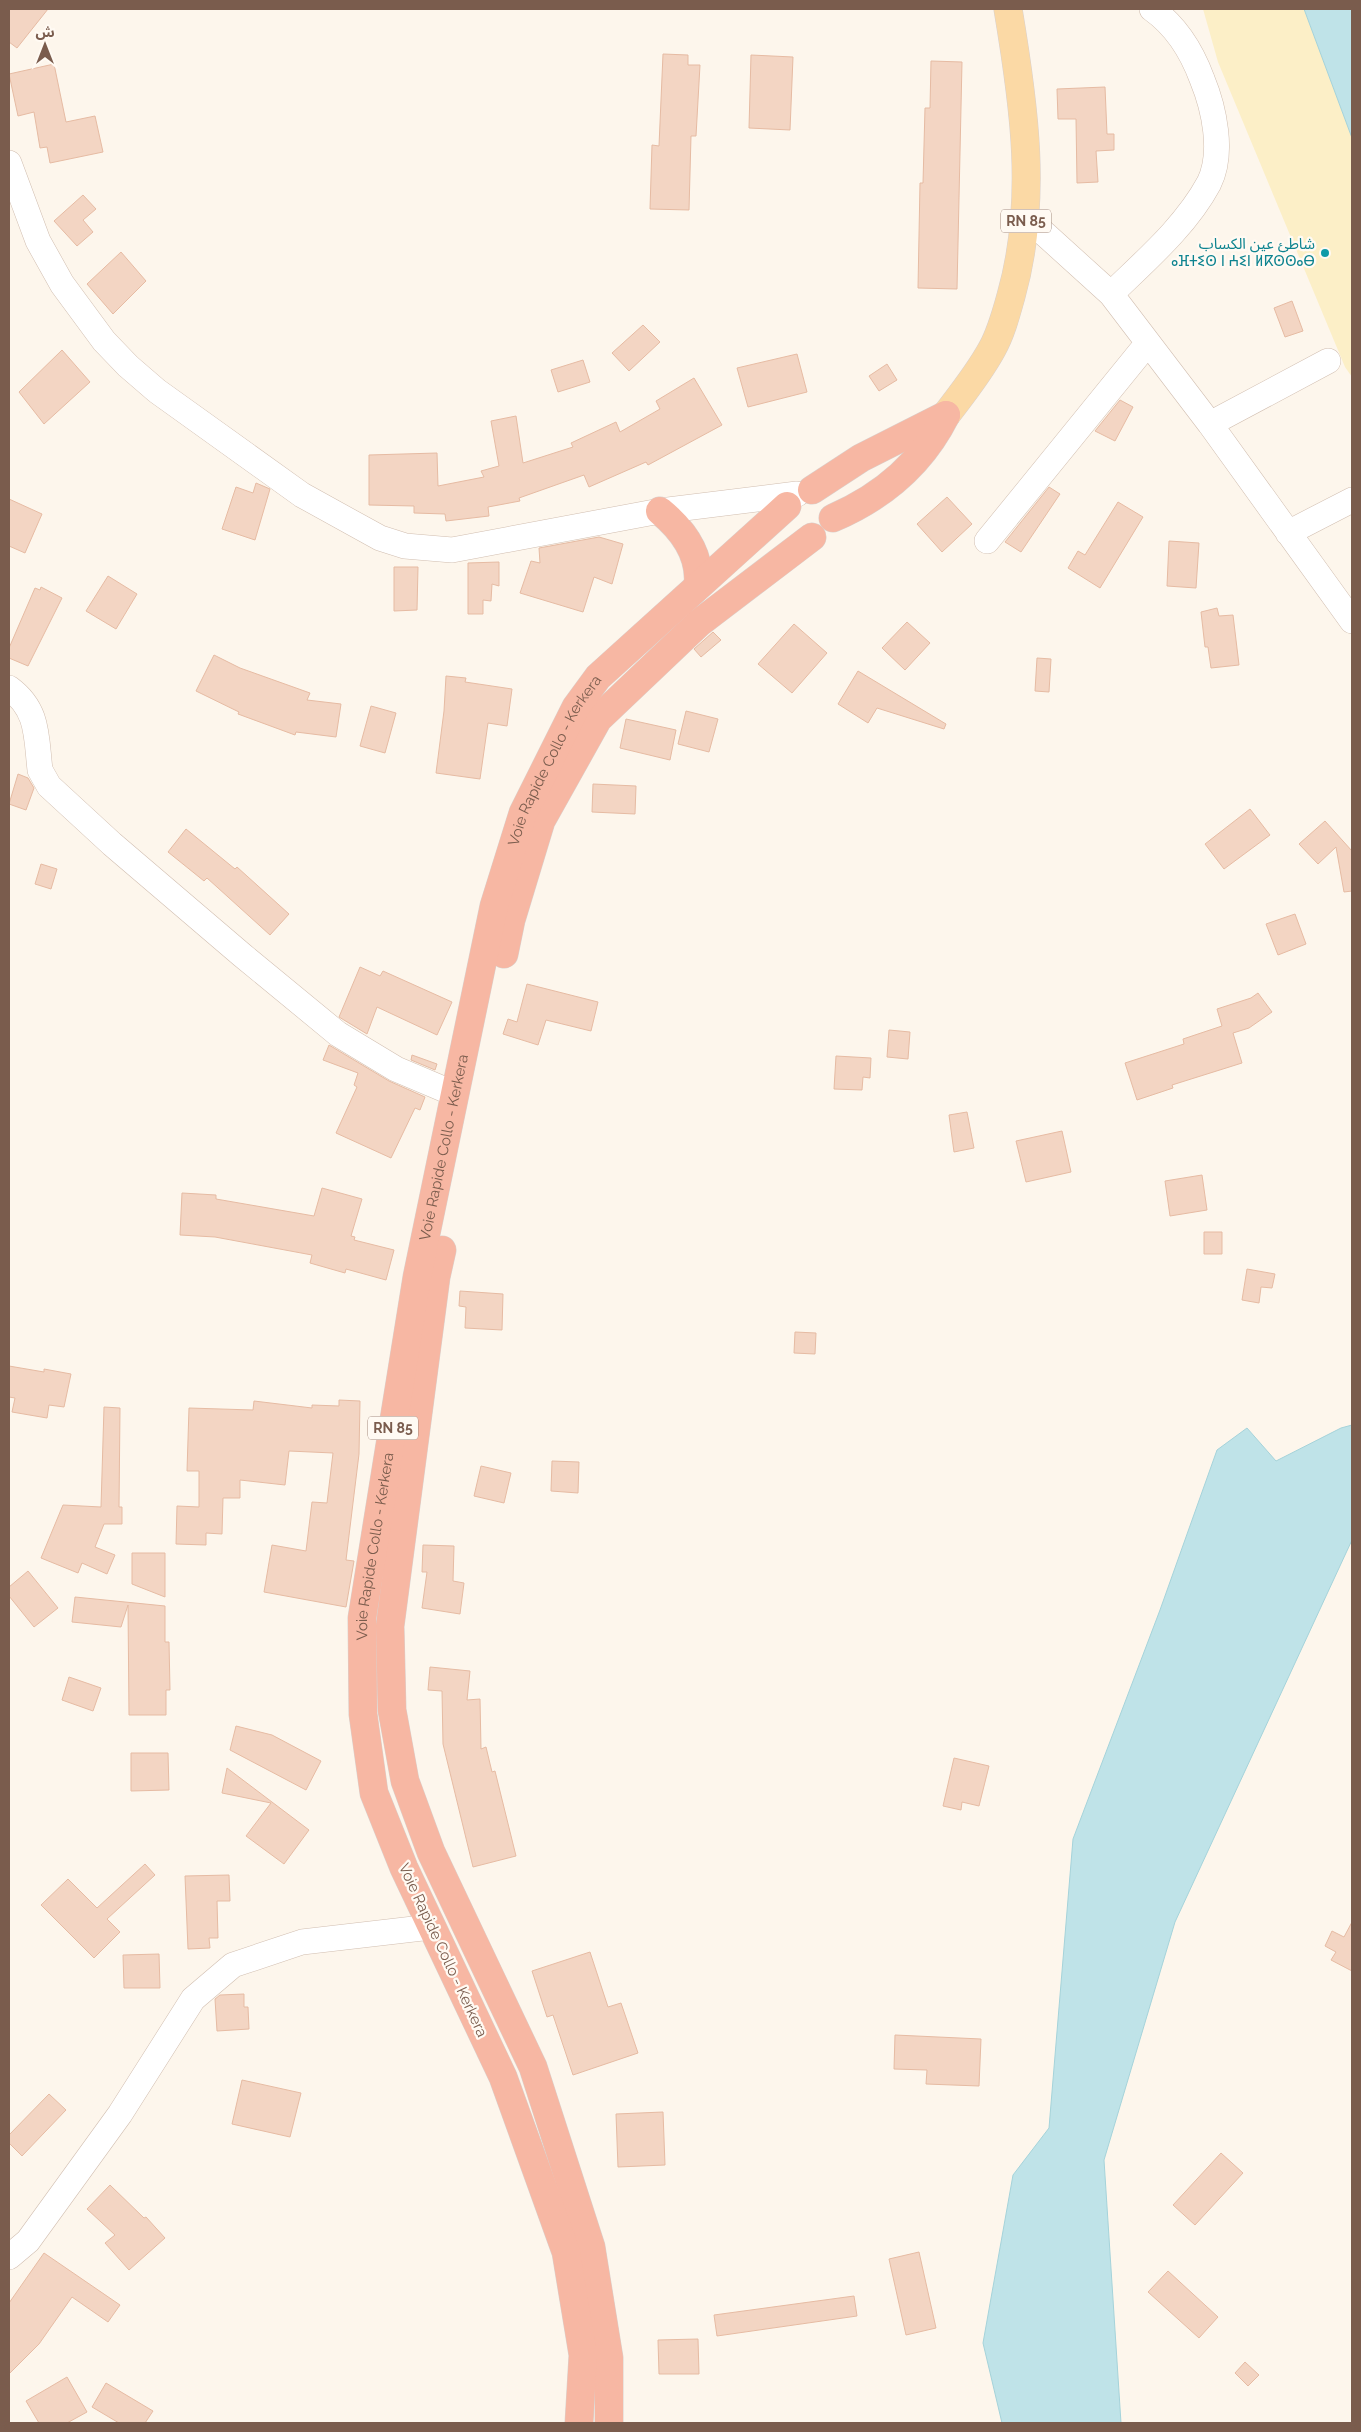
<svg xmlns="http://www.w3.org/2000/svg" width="1361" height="2432" font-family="Raleway,'Noto Sans Arabic','Noto Sans Tifinagh',sans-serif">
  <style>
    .sand { fill: #fcefc7 }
    .water { fill: #bfe3e8; stroke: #a5d3da }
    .building { fill: #f3d5c3; stroke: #e6bba3 }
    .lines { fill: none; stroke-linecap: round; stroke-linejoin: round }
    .minor-casing { stroke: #d1beb0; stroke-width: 26 }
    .major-casing { stroke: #dad1cd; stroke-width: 29 }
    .highway-casing { stroke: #dad1cd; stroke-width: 29 }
    .minor { stroke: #fff; stroke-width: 25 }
    .major { stroke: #fbd9a5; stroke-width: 28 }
    .highway { stroke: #f7b7a3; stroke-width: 28 }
    .culture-dot { fill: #0f9aa8; stroke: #fffaf3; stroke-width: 2 }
    .labels { text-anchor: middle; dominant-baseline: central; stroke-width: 4.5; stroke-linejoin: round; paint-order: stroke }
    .shield { fill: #fffaf3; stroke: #a28b7f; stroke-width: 1 }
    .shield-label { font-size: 14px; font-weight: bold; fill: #7a5c4d }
    .culture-label { font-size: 15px; fill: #0d838f; stroke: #fffaf3; text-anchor: end }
    .street-label { font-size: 15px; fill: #7a5c4d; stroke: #fffaf3 }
  </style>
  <rect width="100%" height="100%" fill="#fdf6ec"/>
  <path class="sand" d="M1203,9H1304L1352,138V377L1345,367L1218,62Z"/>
  <path class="water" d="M1304,9H1352V138Z
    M1352,1425V1540L1175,1922L1104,2160L1121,2423H1002L983,2343L1013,2175L1049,2128L1073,1839L1160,1610L1217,1450L1247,1428L1276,1461L1341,1428Z"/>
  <path class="building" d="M9,9H48L17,48L9,42Z
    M663,54L688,55V65H700L696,136H691L689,210L650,209L652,145L659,146Z
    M751,55L793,57L790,130L749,128Z
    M931,61L962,62L957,289L918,288L920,183H923L925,108H930Z
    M54,64L66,122L95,116L103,152L50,163L47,147L40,148L34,112L18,116L9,74Z
    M1105,87L1107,134H1114V150L1096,151L1098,182L1077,183L1076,119H1058L1057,89Z
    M83,195L96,209L83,220L93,232L77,246L54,221Z
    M121,252L146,281L113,314L87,284Z
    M1292,301L1303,331L1285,337L1274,308Z
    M643,325L660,342L629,371L612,353Z
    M62,350L90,382L44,424L19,392Z
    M797,354L807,392L748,407L737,368Z
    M583,360L590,382L558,392L551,370Z
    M887,364L897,380L879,391L869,376Z
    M694,378L722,425L648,465L646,462L589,487L584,475L519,498L520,501L488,507L489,516L446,521L445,514L414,513V506L369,505V455L437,453L438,486L484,477L481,471L499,466L491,421L516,416L523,463L573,447L571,443L616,422L620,432L660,409L656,401Z
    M1120,400L1133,407L1115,441L1095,431Z
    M256,483L270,489L255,540L222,529L236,487L253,493Z
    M1049,487L1060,494L1021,552L1005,542Z
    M947,497L972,524L942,552L917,524Z
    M9,499L42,514L25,553L9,546Z
    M1118,502L1143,517L1100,588L1068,568L1078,551L1085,555Z
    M599,537L623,544L612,584L594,577L583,612L520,593L531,561L540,563L539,548Z
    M1169,541L1199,543L1196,588L1167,586Z
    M499,562V586L492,584L491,601L483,600V614H468V563Z
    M394,567H418L417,610L394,611Z
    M108,576L137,594L116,629L86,611Z
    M41,587L62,598L28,666L9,658V648L35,588L40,590Z
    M1217,608L1219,616L1233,615L1239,665L1211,668L1208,647H1205L1201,612Z
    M907,622L930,643L905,670L882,648Z
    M794,624L827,653L792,693L758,664Z
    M713,632L721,640L701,657L694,649Z
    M214,655L240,668L310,693L307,700L341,704L336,737L296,732L295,735L238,714L239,712L196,691Z
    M1037,658L1051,659L1049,692L1035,691Z
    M858,671L946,724L944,729L877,708L868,723L838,704Z
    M446,676L466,678L465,682L512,689L507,726L488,723L480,779L436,773L444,711Z
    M371,706L396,713L385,753L360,746Z
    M686,711L718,719L709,752L678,744Z
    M626,719L676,730L670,760L620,748Z
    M18,774L28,778L34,788L26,810L9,804Z
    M593,784L636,786L635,814L592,812Z
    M1250,809L1270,835L1224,869L1205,844Z
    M1325,821L1352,851V891L1344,892L1336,847L1318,864L1299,844Z
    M186,829L235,869L237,867L289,914L270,935L207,878L204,881L168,852Z
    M41,864L57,869L51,889L35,884Z
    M1295,914L1306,944L1278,955L1266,924Z
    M360,967L380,976L383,971L452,1002L437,1035L377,1007L367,1034L339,1017Z
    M527,984L598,1002L591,1031L546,1020L538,1045L503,1034L508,1019L517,1022Z
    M1258,993L1272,1012L1249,1028L1233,1033L1242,1063L1172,1085L1173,1088L1137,1100L1125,1063L1184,1044L1183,1039L1222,1026L1217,1009L1251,998Z
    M889,1030L910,1032L908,1059L887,1057Z
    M329,1045L389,1081L425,1097L420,1110L415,1108L391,1158L336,1133L357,1087L354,1085L358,1073L323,1060Z
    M412,1055L437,1064L435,1070L411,1060Z
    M836,1056L871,1058L870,1078L863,1077L862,1090L834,1089Z
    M967,1112L974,1148L954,1152L949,1115Z
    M1062,1131L1071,1172L1026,1182L1016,1141Z
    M1202,1175L1207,1210L1170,1216L1165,1181Z
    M322,1188L362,1199L351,1236L355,1237L354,1240L394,1250L386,1280L346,1269L345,1273L310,1263L312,1255L215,1237L180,1235L182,1193L216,1195V1199L314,1216Z
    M1204,1232H1222V1254H1204Z
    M1247,1269L1275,1274L1272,1288L1261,1287L1259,1303L1242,1300Z
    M460,1291L503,1294L502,1330L465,1328L466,1307L459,1306Z
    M795,1332L816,1333L815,1354L794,1353Z
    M9,1366L44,1372V1369L71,1374L64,1407L49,1405L47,1418L12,1412L15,1398L9,1397Z
    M339,1400L360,1401L359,1454L346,1560L354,1561L346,1607L264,1592L272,1545L306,1551L312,1502L327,1503L333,1453L289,1451L285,1485L240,1480V1498H223L222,1534L206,1533V1545L176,1544L177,1506L199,1507V1471H187L189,1408L253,1410L254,1401L312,1408V1405L339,1406Z
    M104,1407L120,1408L119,1507H122V1524H104L95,1547L115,1555L107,1574L82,1563L78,1573L41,1558L63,1505L101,1507Z
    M552,1461L579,1462L578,1493L551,1491Z
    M481,1466L511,1473L504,1503L474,1496Z
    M423,1545L454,1546L453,1581L464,1583L460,1614L422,1608L427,1572H422Z
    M132,1553H165V1597L132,1584Z
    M28,1571L58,1608L34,1627L9,1596V1587Z
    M75,1597L165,1606V1642H169L170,1690H166V1715H129L128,1605L121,1627L72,1622Z
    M430,1667L470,1671L467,1700L480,1699L481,1749L486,1747L492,1772L495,1771L516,1856L473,1867L443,1744L442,1691L428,1690Z
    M69,1677L101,1688L93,1711L62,1700Z
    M236,1726L272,1735L321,1761L306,1790L230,1750Z
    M131,1753H168L169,1790L131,1791Z
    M954,1758L989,1766L979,1806L962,1802L961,1810L943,1806Z
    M227,1768L309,1830L284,1864L246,1836L271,1803L222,1793Z
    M145,1864L155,1875L107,1919L120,1932L94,1958L41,1905L68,1879L97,1908Z
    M229,1875L230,1901H217L218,1938H209L210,1948L188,1949L185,1876Z
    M1352,1922V1971L1331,1960L1336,1952L1325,1946L1332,1931L1344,1937Z
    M590,1952L608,2007L621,2003L638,2053L573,2075L553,2015L547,2017L532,1971Z
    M159,1954L160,1988H124L123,1955Z
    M244,1994V2007H248L249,2029L217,2031L215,1999L220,1995Z
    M895,2035L981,2039L979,2086L926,2084L927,2070L894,2069Z
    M242,2080L301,2093L290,2137L232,2124Z
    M49,2094L66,2110L22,2156L9,2143V2135Z
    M663,2112L665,2165L618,2167L616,2114Z
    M1221,2153L1243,2173L1195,2225L1173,2205Z
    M110,2185L144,2218L146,2217L165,2238L129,2270L105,2243L115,2235L87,2209Z
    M919,2252L936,2328L906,2335L889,2259Z
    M44,2253L120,2305L108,2322L72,2297L39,2344L9,2374V2303Z
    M1168,2271L1218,2317L1199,2338L1148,2292Z
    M854,2296L857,2316L717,2336L714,2315Z
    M698,2339L699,2374H659L658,2340Z
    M1245,2362L1259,2375L1248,2386L1235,2373Z
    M67,2377L87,2412L67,2423H39L26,2401Z
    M106,2383L153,2411L145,2423H119L92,2407Z"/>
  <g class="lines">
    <defs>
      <path id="minor" d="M9,163L38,241L62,284L104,341L128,366L157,391L302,495L380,538L405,546L452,550L660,511L797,494
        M1026,217L1111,294L1210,424L1352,621
        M1111,294C1145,261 1186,226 1209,183C1224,153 1214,108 1202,79C1192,52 1176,26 1152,9
        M1210,424L1328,361
        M1288,533L1352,500
        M987,541L1147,344
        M9,688C39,710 36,736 40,770L49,786L112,844L242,955L338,1034L396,1069L455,1094
        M9,2257L28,2241L120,2114L193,1999L233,1965L302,1942L431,1927"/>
      <path id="major" d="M946,415C962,394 979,373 992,349C1001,333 1006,314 1011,296C1038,201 1024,104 1008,9"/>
      <g id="highway">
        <path d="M812,490L861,458L946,415"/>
        <path d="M660,511C683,530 701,554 698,585"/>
        <path d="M833,518C882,497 922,463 946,415"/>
        <path d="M504,954L511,920L541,821L598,719L699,623L812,537"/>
        <path d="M442,1250L436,1277L390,1626L392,1710L405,1781L431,1852L533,2067L591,2247L609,2358V2423"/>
        <path id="s1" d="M579,2423L583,2355L566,2252L503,2077L404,1868L374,1793L363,1714L362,1618L417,1277L494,906L523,813L576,707L598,677L787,506"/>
      </g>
    </defs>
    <use href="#minor" class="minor-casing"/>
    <use href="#major" class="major-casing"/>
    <use href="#highway" class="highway-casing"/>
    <use href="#minor" class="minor"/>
    <use href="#major" class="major"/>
    <use href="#highway" class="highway"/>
  </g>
  <circle class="culture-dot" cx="1325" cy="253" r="5"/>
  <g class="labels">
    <g class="shield">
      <rect x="1001" y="209.5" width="50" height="23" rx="4"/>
      <rect x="368" y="1416.5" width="50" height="23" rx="4"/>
    </g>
    <g class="shield-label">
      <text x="1026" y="221">RN 85</text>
      <text x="393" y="1428">RN 85</text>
    </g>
    <g class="culture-label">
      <text x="1315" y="244">شاطئ عين الكساب<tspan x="1315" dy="17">ⴰⴼⵜⵉⵙ ⵏ ⵄⵉⵏ ⵍⴽⵙⵙⴰⴱ</tspan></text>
    </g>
    <g class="street-label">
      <text stroke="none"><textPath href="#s1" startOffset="1729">Voie Rapide Collo - Kerkera</textPath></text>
      <text stroke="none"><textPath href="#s1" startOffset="1324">Voie Rapide Collo - Kerkera</textPath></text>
      <text stroke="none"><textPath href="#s1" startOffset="919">Voie Rapide Collo - Kerkera</textPath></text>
      <text transform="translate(443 1950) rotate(65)">Voie Rapide Collo - Kerkera</text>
    </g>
  </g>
  <rect width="1361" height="2432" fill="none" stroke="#7a5c4d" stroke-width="20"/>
  <g transform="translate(45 45)" stroke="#fffaf3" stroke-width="4" paint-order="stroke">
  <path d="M0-4L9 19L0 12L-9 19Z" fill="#7a5c4d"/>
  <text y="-8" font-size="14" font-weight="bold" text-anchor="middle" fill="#7a5c4d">ش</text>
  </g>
</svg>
